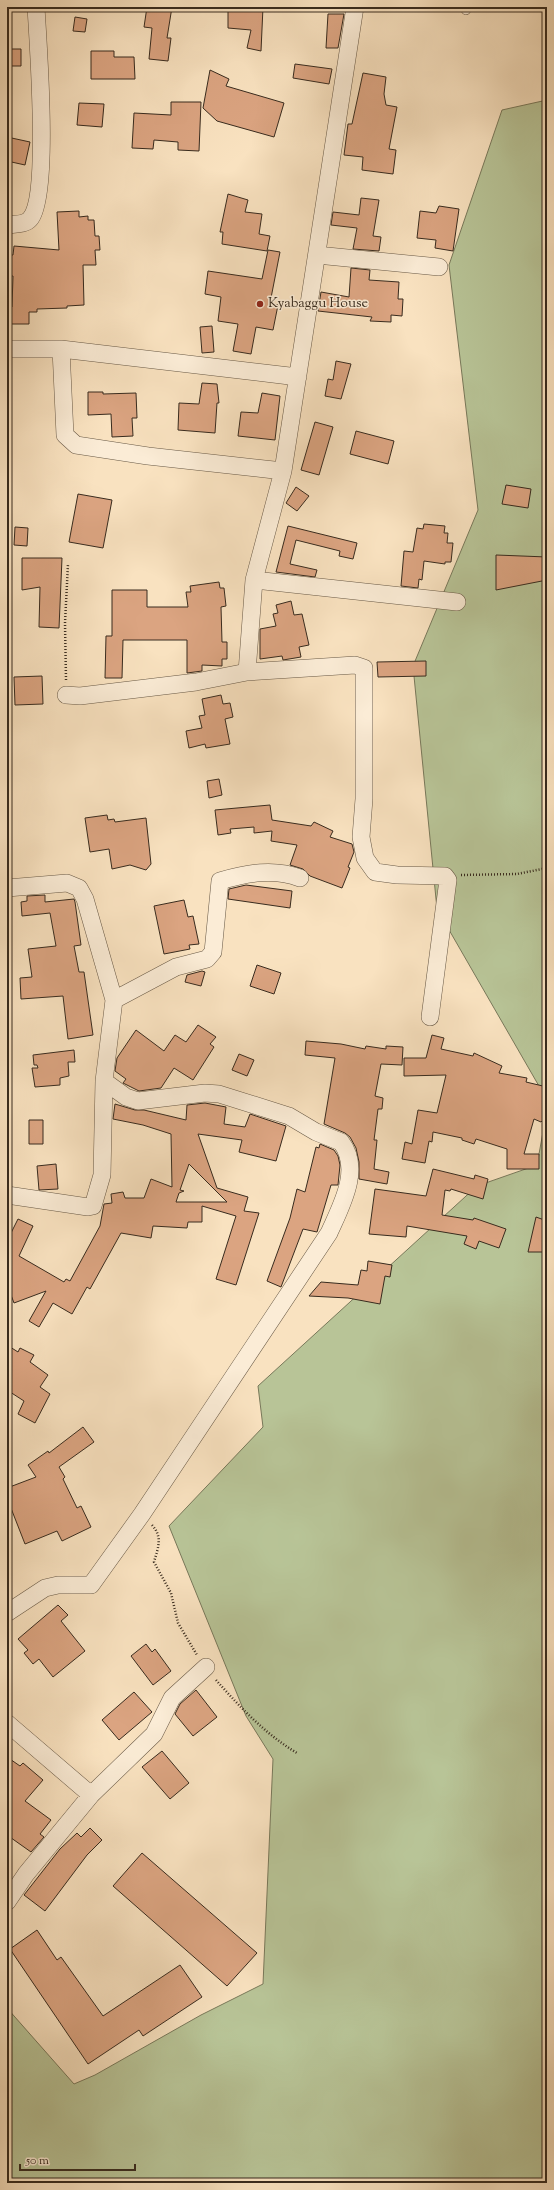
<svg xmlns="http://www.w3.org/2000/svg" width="554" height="2190" font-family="'Sorts Mill Goudy',serif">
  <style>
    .green { fill: #b8c497; stroke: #78785a }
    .building { fill: #dba481; stroke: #382b1e; fill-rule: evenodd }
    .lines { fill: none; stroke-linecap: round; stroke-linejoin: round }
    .service-casing { stroke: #685946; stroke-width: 10 }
    .minor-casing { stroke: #685946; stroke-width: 18 }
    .path { stroke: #382b1e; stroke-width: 2.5; stroke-dasharray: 1 2; stroke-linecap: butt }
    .service { stroke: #fbecd6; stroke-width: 9 }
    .minor { stroke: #fbecd6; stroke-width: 17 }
    .poi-dot { fill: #8f2418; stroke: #fbecd6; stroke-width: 1.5 }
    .labels { text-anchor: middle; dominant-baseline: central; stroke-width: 3; stroke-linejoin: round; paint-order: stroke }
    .poi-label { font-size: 14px; fill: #382b1e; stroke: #fbecd6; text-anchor: start }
  </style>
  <rect width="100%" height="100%" fill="#f9e2c0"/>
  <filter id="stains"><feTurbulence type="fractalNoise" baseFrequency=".005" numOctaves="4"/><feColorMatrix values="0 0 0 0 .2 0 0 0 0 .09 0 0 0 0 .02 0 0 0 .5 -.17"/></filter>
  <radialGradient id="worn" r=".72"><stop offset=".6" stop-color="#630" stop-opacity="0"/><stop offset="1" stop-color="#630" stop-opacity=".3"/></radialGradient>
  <path class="green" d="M547,100V1100L437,909L413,666L478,510L449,265L502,110Z
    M547,1110V2183H7V2008L74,2084L95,2075L201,2015L263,1984L273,1759L246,1716L169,1526L263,1427L258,1386L477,1186L537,1165Z"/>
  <path class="building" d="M147,7H172L167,38H171L168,61L149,59L152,28L144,27Z
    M228,7H263L261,51L247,48L251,30L228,28Z
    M328,14H344L338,48H326Z
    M75,17L87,19L85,32L73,31Z
    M7,49H21V66H7Z
    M91,51H114V57H134L135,79H91Z
    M295,64L332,69L329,84L293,78Z
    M210,70L229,79L226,86L284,103L274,137L217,121L203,108Z
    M363,73L386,77L384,94L386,105L397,107L389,149L396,150L393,174L362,170L363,157L344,155L348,124H352Z
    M171,102H201L199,151L178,150V142L154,140L153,149L132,148L134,113L171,115Z
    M79,103L104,104L102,127L77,125Z
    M7,137L30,142L25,165L7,161Z
    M228,194L248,200L245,212L262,214L259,234L270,236L267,251L222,244L223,232H220Z
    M361,198L379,200L373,236L381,237L379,251L353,249L357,228L331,225L333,212L359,215Z
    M439,206L459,209L453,251L435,248L436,240L417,238L420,211L436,213Z
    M79,211V217L88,216V220H94L95,236H99L100,250H95L96,265H83L84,305L67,306V308L37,309V312H29V324H7V306L12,307L13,276H7V255H13L14,246L59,250L57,212Z
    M268,250L280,252L270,303L278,305L273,330L256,327L251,354L233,351L238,324L218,321L221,297L205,294L208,271L262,279Z
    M351,268L370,270L369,280L399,282L398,299H403L402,316L391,315V322L370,321L372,317L318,311L321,292L349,297Z
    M212,326L214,352L202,353L200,327Z
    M336,361L351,364L341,399L325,396L328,379L333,380Z
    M202,383L217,384L219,403H217L215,433L178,430L179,403L199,404Z
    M88,392H103V394L136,393L137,418H132L133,436L112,437L111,414L88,415Z
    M262,393L280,396L275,440L238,436L241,412L258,413Z
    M315,422L333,427L319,475L301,470Z
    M356,431L394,441L388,464L350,454Z
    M506,485L531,489L528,508L502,504Z
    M296,487L309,496L297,511L286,503Z
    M78,494L112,500L103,548L69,542Z
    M424,524L445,526L444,533H448L447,543H453L451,562H445V564L424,561L422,580L419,579L418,588L401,586L404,551L413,552L417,528L423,529Z
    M288,526L357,543L353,559L339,556L340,551L296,540L290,564L317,570L315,577L276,572Z
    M15,527L28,528L27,546L14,545Z
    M496,555L547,557V580L496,590Z
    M22,558H62L59,628L39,627L40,587L22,590Z
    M219,582L220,588H224L226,606L221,607L222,642H227V659H222V666L202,665V671L187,673V640H123L122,678H105L106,636H112V590H147V607H188L186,592H191L190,586Z
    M291,601L294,615L302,614L309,645L299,647L301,657L283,660L282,656L260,659V629L276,626L273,614L278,613L276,605Z
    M426,661V676L378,677L377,662Z
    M42,676L43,704L15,705L14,677Z
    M221,695L223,704L230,703L233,717L225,719L230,744L206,748L205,744L189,748L186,731L202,728L199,716L205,715L202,699Z
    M219,779L222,795L209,798L207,781Z
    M270,805L272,820L311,826L314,822L333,831L330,837L352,844L354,852L348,867L350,868L342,888L310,876L303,869L290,865L297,845L271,841L272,831L254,833V827L230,829L231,833L218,835L215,810Z
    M107,815L108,820L114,819L115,822L146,818L151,864L146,870L130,865L112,869L109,849L90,852L85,818Z
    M246,885L292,891L290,908L228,899L229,889Z
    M45,895V902L74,899L75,902L81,945L74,946L79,972H84L93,1035L68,1039L63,996L21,999L20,978L32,977L28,949L56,946L50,913L22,916L21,902L27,901V896Z
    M184,900L188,917L193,916L199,944L189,945L190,949L164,954L154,906Z
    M257,965L281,973L274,994L250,986Z
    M202,971L205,972L201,986L185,982L187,975Z
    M198,1025L216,1037L210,1044L214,1047L193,1080L174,1068L161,1088L139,1091L123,1083L126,1079L115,1071L117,1058L136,1030L164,1051L175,1035L186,1042Z
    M432,1035L444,1038L441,1049L473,1056L474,1053L502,1066L499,1073L527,1078L526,1082L547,1087V1121L543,1120L541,1122L534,1119L524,1154H539V1169H507V1149L476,1139L474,1144L462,1140V1138L433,1132L432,1142L429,1141L425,1163L402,1159L405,1142L412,1144L418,1110L437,1113L446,1075L404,1076V1058H426Z
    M306,1041L341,1044L365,1049L366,1046L386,1049V1046L403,1047L402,1065L381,1064L375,1096L383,1098L382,1109H378L374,1140H377L374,1169L389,1172L387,1184L359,1179V1162L356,1148L350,1137L345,1133L324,1124L335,1058L305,1055Z
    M74,1050L75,1062H68L69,1076L60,1078V1085L35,1087L32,1068H38L37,1065H34L33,1055Z
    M239,1054L254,1060L247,1076L232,1070Z
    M205,1103L226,1107L224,1124L245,1127L250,1114L286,1126L276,1161L239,1152L242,1140L198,1134L217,1188L248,1197L244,1211L259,1213L236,1285L216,1279L236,1216L202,1206V1222H188L187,1228L153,1226L151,1238L121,1233L90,1289L87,1287L72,1314L53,1303L39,1327L29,1321L46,1291L14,1303L11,1295L7,1296V1234L10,1235L18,1219L33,1226L19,1256L64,1282L66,1279L70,1281L100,1226L104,1204L112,1203L111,1194L123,1192L125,1198H144L151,1179L172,1187L171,1134L143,1125L113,1119L115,1104L135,1110H144L186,1120L187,1105ZM189,1164L227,1202H176L179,1193L184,1191L180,1190Z
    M29,1120H43V1144H29Z
    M320,1144L334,1150L338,1156L340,1165L338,1185H331L317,1232L303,1229L281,1287L267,1281L290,1218L297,1189L305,1192L316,1147L319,1148Z
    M56,1164L58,1189L39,1190L37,1166Z
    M433,1169L474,1179L475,1175L488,1179L483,1199L451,1189L450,1191L445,1190L442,1215L473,1220L474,1218L506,1229L499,1248L479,1241L476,1249L464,1244L467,1236L407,1226L406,1237L369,1234L375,1189L426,1196Z
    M536,1217L547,1221V1252H528Z
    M368,1261L392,1265L390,1277L385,1276L380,1304L348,1298L309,1296L321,1282L358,1285L361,1270L367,1271Z
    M7,1345L18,1352L20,1348L34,1355L30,1362L48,1375L40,1387L50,1394L35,1423L18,1414L24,1401L7,1390Z
    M83,1427L94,1442L59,1467L65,1477L63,1479L77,1508L81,1506L91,1527L62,1541L57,1531L25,1544L7,1498V1488L36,1477L28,1465L48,1451L49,1453Z
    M58,1605L68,1615L61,1621L85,1651L53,1677L39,1659L33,1664L24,1653L28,1650L18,1639Z
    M146,1644L152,1652L155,1649L171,1671L153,1685L131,1656Z
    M196,1690L217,1717L193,1736L175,1714L180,1704Z
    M134,1692L152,1712L119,1740L102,1720Z
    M162,1751L189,1783L170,1799L142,1767Z
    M7,1757L20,1766L23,1763L43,1780L25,1801L51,1820L40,1834L44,1837L31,1852L7,1835Z
    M90,1828L102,1840L87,1855L45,1911L24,1895L60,1849L77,1833L81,1837Z
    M142,1853L257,1953L227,1986L113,1886Z
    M37,1930L57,1960L61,1957L103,2016L180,1965L202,1997L143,2036L139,2030L88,2064L10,1949Z"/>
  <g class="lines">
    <defs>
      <path id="service" d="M466,10L467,7"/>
      <path id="minor" d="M7,225C14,224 25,225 30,219C50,197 38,43 36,7
        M317,255L439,267
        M7,349H61L298,377
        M61,349L65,435L76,445L148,456L283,471
        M254,580L457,602
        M247,672L254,580L283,471L355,7
        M66,695L80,696L196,682L247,672L355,665L364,668V799L361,837L365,858L375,872L397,875L445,876L448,880L430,1017
        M7,888L67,883L79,888L85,899L114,1000L104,1081L102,1175L93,1206L88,1207L7,1195
        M114,1000L176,967L207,959L213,952L220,881C247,873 274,868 300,878
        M7,1613L45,1588L58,1585H91L142,1514L329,1233C341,1206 362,1169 341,1142L316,1132L289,1116L219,1094L205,1093L138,1101L126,1097L104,1081
        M7,1723L91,1795
        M7,1902L26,1874L91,1795L154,1734L172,1698L206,1667"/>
    </defs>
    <use href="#service" class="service-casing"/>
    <use href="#minor" class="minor-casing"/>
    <path class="path" d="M66,680L65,623L68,564
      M461,875L517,874L547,868
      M152,1525C163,1537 158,1548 154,1562L171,1593L178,1623L197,1655
      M216,1680C240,1707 265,1734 297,1753"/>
    <use href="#service" class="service"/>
    <use href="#minor" class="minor"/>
  </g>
  <circle class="poi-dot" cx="260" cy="304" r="4"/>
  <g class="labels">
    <g class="poi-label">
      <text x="268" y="304">Kyabaggu House</text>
    </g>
  </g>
  <rect width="554" height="2190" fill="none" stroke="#f9e2c0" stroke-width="24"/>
  <rect x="8" y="8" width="538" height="2174" fill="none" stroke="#382b1e" stroke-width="2"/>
  <rect x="12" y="12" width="530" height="2166" fill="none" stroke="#382b1e"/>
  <path d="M20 2164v6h115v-6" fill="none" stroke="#382b1e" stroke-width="2"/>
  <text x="26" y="2164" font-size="12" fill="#382b1e" stroke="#fbecd6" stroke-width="3" paint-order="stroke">50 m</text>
  <rect width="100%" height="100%" filter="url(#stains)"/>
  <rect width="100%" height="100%" fill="url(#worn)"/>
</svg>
